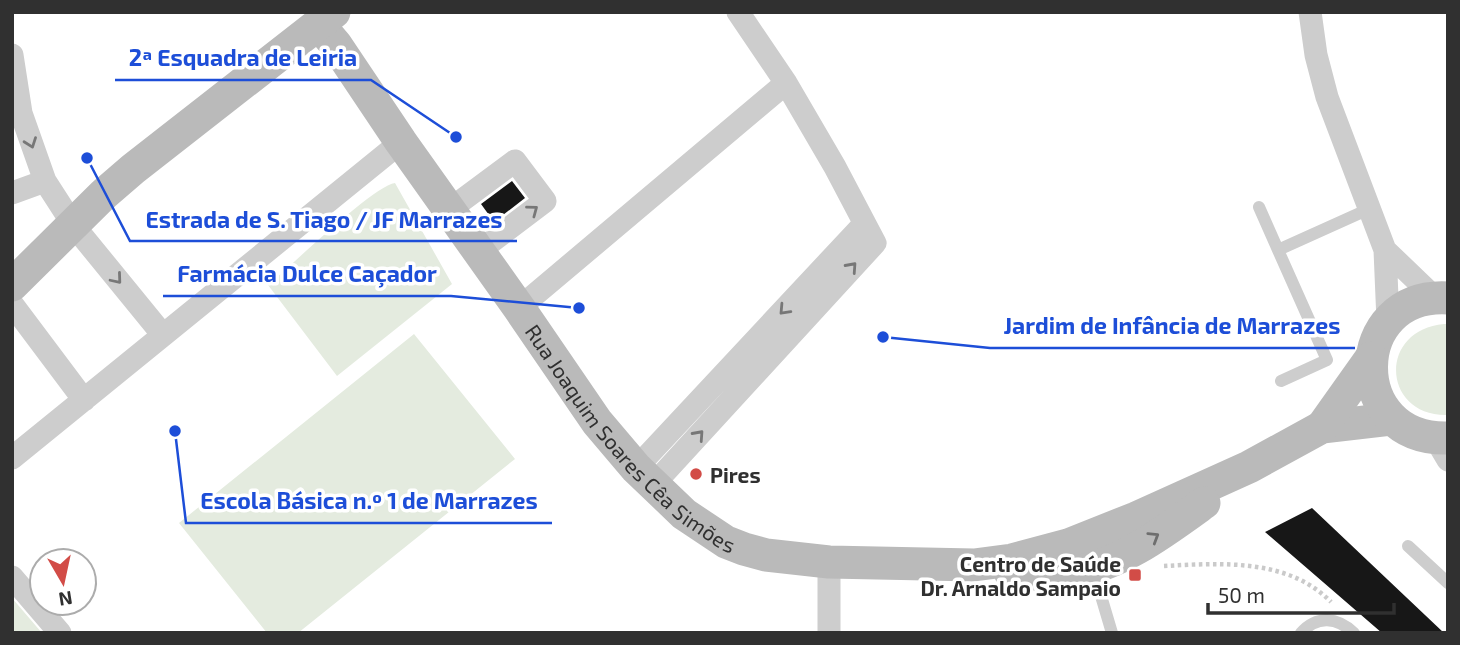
<svg xmlns="http://www.w3.org/2000/svg" width="1460" height="645" font-family="'Exo 2',sans-serif">
  <style>
    .green { fill: #e4ebdf }
    .building { fill: #171717 }
    .lines { fill: none; stroke-linecap: round; stroke-linejoin: round }
    .path { stroke: #cacaca; stroke-width: 4.5; stroke-dasharray: 3.5 3.5; stroke-linecap: butt }
    .lane { stroke: #cdcdcd; stroke-width: 12 }
    .street { stroke: #cdcdcd; stroke-width: 23 }
    .secondary { stroke: #bababa; stroke-width: 33 }
    .oneway { stroke: #777 }
    .oneway2 { stroke: #6e6e6e }
    .poi-dot { fill: #d24c47; stroke: #fff; stroke-width: 2.5 }
    .labels { text-anchor: middle; dominant-baseline: central; stroke-width: 7; stroke-linejoin: round; paint-order: stroke }
    .street-label { font-size: 21px; fill: #303030; stroke: #fff }
    .poi-label { font-size: 21px; font-weight: bold; fill: #303030; stroke: #fff; text-anchor: start }
    .leader { fill: none; stroke: #1d4ed8; stroke-width: 2.5 }
    .callout-dot { fill: #1d4ed8; stroke: #fff; stroke-width: 2.5 }
    .callout-label { font-size: 23px; text-anchor: middle; font-weight: bold; fill: #1d4ed8; stroke: #fff; stroke-width: 7; stroke-linejoin: round; paint-order: stroke }
  </style>
  <rect width="100%" height="100%" fill="#fff"/>
  <path class="green" d="M395,183L452,284L337,376L268,285C291,266 373,186 395,183Z
    M1444,324H1448V415C1382,417 1377,330 1444,324Z
    M414,334L515,459L298,633H267L179,523Z
    M12,598L42,633H12Z"/>
  <path class="building" d="M512,181L525,198L494,222L481,204Z
    M1312,508L1444,633H1382L1265,532Z"/>
  <g class="lines">
    <path class="path" d="M1164,566C1221,563 1288,558 1331,602"/>
    <path class="lane" d="M1259,207L1278,250
      M1281,381L1327,360L1278,250L1369,209
      M1408,546L1448,583
      M1093,569L1112,633
      M1301,633C1317,615 1337,617 1354,633"/>
    <path class="street" d="M1310,12L1316,55L1327,97L1385,250L1388,321
      M12,55L21,113L45,181L74,226L163,335
      M12,193L45,181
      M449,210L515,161L545,201L479,251
      M1385,250L1434,297
      M12,304L84,400
      M519,308L786,83
      M1435,438L1448,460
      M12,458L401,142
      M636,468L864,224
      M653,485L875,243L835,167L786,83L738,12
      M829,562V633
      M12,577L60,633"/>
    <g class="secondary">
      <path id="s1" d="M319,25L336,45L401,142L519,308L597,422L636,468L684,514L726,542L744,549L766,555L829,562L974,565L1012,560L1068,545L1136,518L1249,467L1322,427L1391,419"/>
      <path d="M12,285L104,194L133,169L334,12"/>
      <path d="M1448,298C1347,292 1345,441 1448,438"/>
      <path d="M1322,427L1371,358"/>
      <path d="M1010,572C1030,574 1050,576 1070,573C1119,566 1164,532 1204,503"/>
    </g>
  </g>
  <defs><path id="oneway-chevron" d="M-2-3.5L2.5 0L-2 3.5" fill="none" stroke-width="1.6" stroke-linecap="round" stroke-linejoin="round" transform="scale(1.75)"/></defs>
  <g class="oneway">
    <use href="#oneway-chevron" transform="translate(31 143) rotate(70)"/>
    <use href="#oneway-chevron" transform="translate(533 210) rotate(-37)"/>
    <use href="#oneway-chevron" transform="translate(852 267) rotate(-48)"/>
    <use href="#oneway-chevron" transform="translate(117 279) rotate(50)"/>
    <use href="#oneway-chevron" transform="translate(784 310) rotate(133)"/>
    <use href="#oneway-chevron" transform="translate(699 435) rotate(-48)"/>
  </g>
  <use class="oneway2" href="#oneway-chevron" transform="translate(1154 537) rotate(-32)"/>
  <g class="poi-dot">
    <circle cx="696" cy="474" r="7"/>
    <rect x="1128" y="568" width="14" height="14" rx="3.5"/>
  </g>
  <g class="labels">
    <g class="street-label">
      <text stroke="none"><textPath href="#s1" startOffset="520">Rua Joaquim Soares Cêa Simões</textPath></text>
    </g>
    <g class="poi-label">
      <text x="710" y="474">Pires</text>
      <text x="1121" y="563" text-anchor="end">Centro de Saúde<tspan x="1121" dy="24">Dr. Arnaldo Sampaio</tspan></text>
    </g>
  </g>
  <path class="leader" d="M456 137L371 80H115M87 158L130 241H517M579 308L451 296H163M883 337L990 348H1355M175 431L186 523H552"/>
  <g class="callout-dot">
    <circle cx="456" cy="137" r="7"/>
    <circle cx="87" cy="158" r="7"/>
    <circle cx="579" cy="308" r="7"/>
    <circle cx="883" cy="337" r="7"/>
    <circle cx="175" cy="431" r="7"/>
  </g>
  <g class="callout-label">
    <text x="243" y="66">2ª Esquadra de Leiria</text>
    <text x="324" y="228">Estrada de S. Tiago / JF Marrazes</text>
    <text x="307" y="282">Farmácia Dulce Caçador</text>
    <text x="1172" y="334">Jardim de Infância de Marrazes</text>
    <text x="369" y="509">Escola Básica n.º 1 de Marrazes</text>
  </g>
  <rect width="1460" height="645" fill="none" stroke="#303030" stroke-width="28"/>
  <g transform="translate(63 582) rotate(171)"><circle r="33" fill="#ffffff" stroke="#acacac" stroke-width="2"/>
  <path d="M0-5L12 26L0 18L-12 26Z" fill="#d24c47"/>
  <text y="-10" font-size="19" font-weight="bold" text-anchor="middle" fill="#303030">N</text>
  </g>
  <path d="M1208 603v10h186v-10" fill="none" stroke="#303030" stroke-width="3.5"/>
  <text x="1218" y="603" font-size="21" fill="#303030" stroke="#ffffff" stroke-width="5" paint-order="stroke">50 m</text>
</svg>
